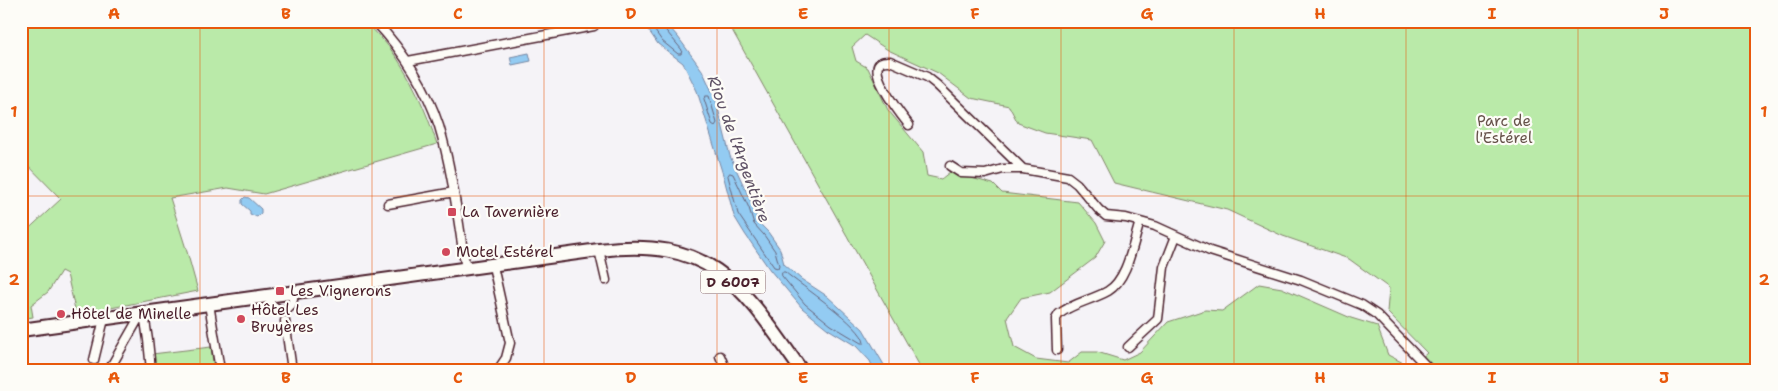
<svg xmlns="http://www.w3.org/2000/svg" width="1778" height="391" font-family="'Shantell Sans',sans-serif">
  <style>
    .green { fill: #baeaa9; stroke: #82846a; fill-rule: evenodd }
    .water { fill: #93cbf2; stroke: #7686a2 }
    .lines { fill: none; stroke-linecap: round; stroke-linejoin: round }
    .shore { stroke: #67647b; stroke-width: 1 }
    .minor-casing { stroke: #4a1f2b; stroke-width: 11 }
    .primary-casing { stroke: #4a1f2b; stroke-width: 16 }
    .minor { stroke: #fdfcf7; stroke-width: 8 }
    .primary { stroke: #fdfcf7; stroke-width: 12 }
    .grid { fill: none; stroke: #e8590c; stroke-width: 1; stroke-opacity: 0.55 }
    .poi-dot { fill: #d1495b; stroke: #fdfcf7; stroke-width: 2 }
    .labels { text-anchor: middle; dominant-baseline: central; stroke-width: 4.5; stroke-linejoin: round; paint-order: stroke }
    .shield { fill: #fdfcf7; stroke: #806168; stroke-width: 1 }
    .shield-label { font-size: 14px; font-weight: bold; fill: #4a1f2b }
    .park-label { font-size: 15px; fill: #66524a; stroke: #fdfcf7 }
    .poi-label { font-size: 15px; fill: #4a1f2b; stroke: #fdfcf7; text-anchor: start }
    .water-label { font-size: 16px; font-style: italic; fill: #605367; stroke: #fdfcf7 }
    .neatline { fill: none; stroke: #e8590c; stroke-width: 2 }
    .grid-label { font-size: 16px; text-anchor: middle; font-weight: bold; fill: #e8590c }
  </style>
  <rect width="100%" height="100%" fill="#f5f3f7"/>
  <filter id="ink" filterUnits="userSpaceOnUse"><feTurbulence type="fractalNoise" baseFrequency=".02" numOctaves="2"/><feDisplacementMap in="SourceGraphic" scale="10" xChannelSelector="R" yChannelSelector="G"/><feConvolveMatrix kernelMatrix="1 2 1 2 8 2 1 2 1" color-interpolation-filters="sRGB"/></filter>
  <g filter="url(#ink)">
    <path class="green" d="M21,21H365C373,30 382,38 389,47C411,76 426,110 437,144L264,194L228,188L170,198L188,255L198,291L85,313V315L77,318L67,274L61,271L48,292L31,305L33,317L21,319V236L61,199L21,158Z
      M727,21H1757V370H922ZM865,35L888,50L938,73L971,98L1009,106L1018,123L1045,133L1092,140L1114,183L1227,210L1283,236L1349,259L1389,288L1387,312L1427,353L1411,367L1388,355L1377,326L1351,318L1282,288L1259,284L1222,311L1205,310L1168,322L1140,352L1123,360L1097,352H1082L1068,363L1036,359L1014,347L1007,318L1021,298L1050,292L1095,258L1105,241L1096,223L1078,202L1002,193L993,184L950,172L941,179L927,176L923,152L888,110L868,68L856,61L852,47Z
      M211,347L214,370H154L152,354Z"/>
    <path class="water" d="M642,21H664L678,37L702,70L716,100L730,156L753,206L758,222L768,232L780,249L784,264L801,279L827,296L863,329L887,370H874L870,361L856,346L828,329L802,308L770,270L745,234L734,216L724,178L697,91L683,63L658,44Z
      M529,53L531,61L512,65L510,57Z
      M245,197L249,198L261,209V213L257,217L250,214V211L242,204V200Z"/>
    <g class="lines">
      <path class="shore" d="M648,21L662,41L678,54H681L682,50L662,26L661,21
        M706,96H709L717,123L715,126L712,124L704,99Z
        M730,173L733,174L749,208L754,224L764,235L775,251L779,265L778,268L774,267L738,214L728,176Z
        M782,272H785C800,285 863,326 864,343H861L831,325L805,304L782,276Z"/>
      <defs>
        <path id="minor" d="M375,21C403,51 426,86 439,126C453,172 458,222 466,269
          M408,61L594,26
          M909,125C901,115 856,58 890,61L927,77L937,85L1023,169
          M950,166L961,173L985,174L1003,169H1023L1068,177L1077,184L1099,210L1106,216L1126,218L1155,226L1210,251L1301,280L1362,305L1377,315L1430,370
          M388,204L454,192
          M599,250L606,280
          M493,266L510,343L506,358L498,370
          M268,297L272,306L284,311C292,308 294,301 293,292
          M209,304L220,370
          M144,314L148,340L151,370
          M285,321L292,370
          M1128,347L1158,319L1164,267L1176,236
          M1057,350L1056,319L1059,314C1073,303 1092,300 1108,291C1128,279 1133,242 1140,222
          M720,356L726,370
          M94,360L104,319
          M109,370L137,321L144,314"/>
        <path id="primary" d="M21,330L599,250C713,236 742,286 801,370"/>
      </defs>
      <use href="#minor" class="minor-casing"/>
      <use href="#primary" class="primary-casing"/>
      <use href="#minor" class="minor"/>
      <use href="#primary" class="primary"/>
    </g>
  </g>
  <path class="grid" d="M200,21V370M372,21V370M544,21V370M717,21V370M889,21V370M1061,21V370M1234,21V370M1406,21V370M1578,21V370M21,196H1757"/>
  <g class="poi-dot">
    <rect x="447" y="207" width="10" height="10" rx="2.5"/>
    <circle cx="446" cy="252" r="5"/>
    <rect x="275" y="286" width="10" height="10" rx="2.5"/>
    <circle cx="61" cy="314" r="5"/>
    <circle cx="241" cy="319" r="5"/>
  </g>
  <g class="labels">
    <rect class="shield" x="700.5" y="270.5" width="65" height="23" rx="4"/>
    <g class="shield-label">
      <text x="733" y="282">D 6007</text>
    </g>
    <g class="park-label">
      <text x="1504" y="121">Parc de<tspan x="1504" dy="17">l'Estérel</tspan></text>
    </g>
    <g class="poi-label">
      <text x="462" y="212">La Tavernière</text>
      <text x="456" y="252">Motel Estérel</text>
      <text x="290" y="291">Les Vignerons</text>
      <text x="251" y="310">Hôtel Les<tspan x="251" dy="17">Bruyères</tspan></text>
      <text x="71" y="314">Hôtel de Minelle</text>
    </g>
    <g class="water-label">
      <text transform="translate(739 149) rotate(70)">Riou de l'Argentière</text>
    </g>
  </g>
  <rect width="1778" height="391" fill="none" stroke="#fdfcf7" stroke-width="55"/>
  <rect x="28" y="28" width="1722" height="336" class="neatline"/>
  <g class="grid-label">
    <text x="114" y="19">A</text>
    <text x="286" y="19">B</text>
    <text x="458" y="19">C</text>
    <text x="631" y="19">D</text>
    <text x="803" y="19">E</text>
    <text x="975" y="19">F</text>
    <text x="1147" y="19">G</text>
    <text x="1320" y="19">H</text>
    <text x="1492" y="19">I</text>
    <text x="1664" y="19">J</text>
    <text x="14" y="117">1</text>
    <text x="1764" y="117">1</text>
    <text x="14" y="285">2</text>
    <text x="1764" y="285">2</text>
    <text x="114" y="383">A</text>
    <text x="286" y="383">B</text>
    <text x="458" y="383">C</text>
    <text x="631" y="383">D</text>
    <text x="803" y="383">E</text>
    <text x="975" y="383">F</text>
    <text x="1147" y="383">G</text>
    <text x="1320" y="383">H</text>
    <text x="1492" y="383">I</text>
    <text x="1664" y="383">J</text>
  </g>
</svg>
